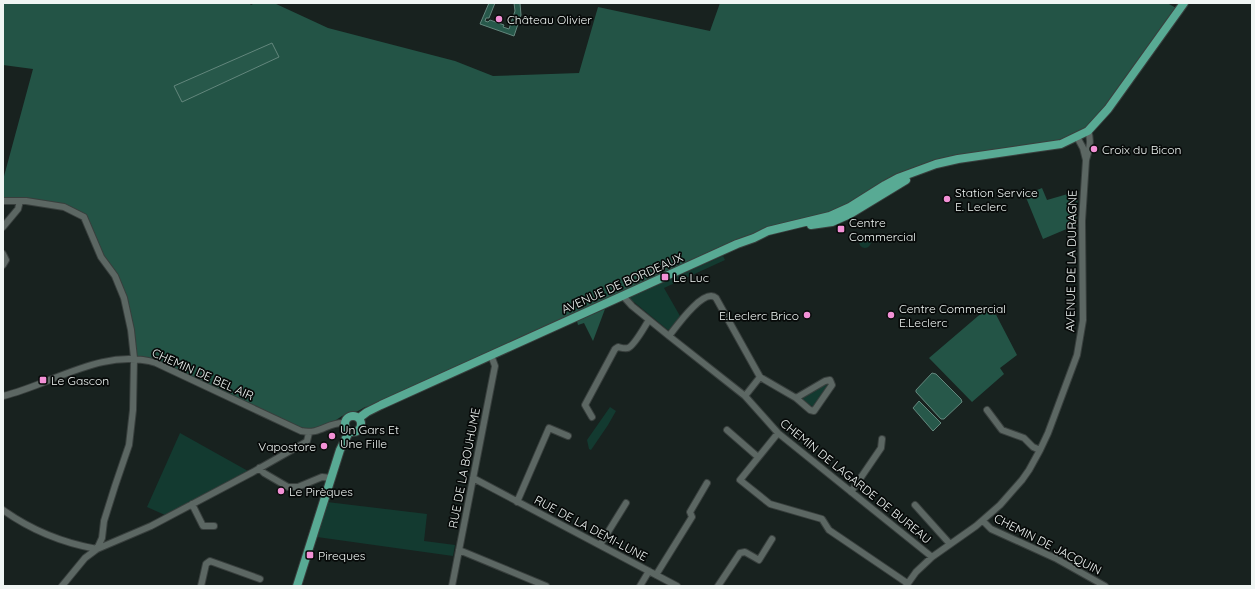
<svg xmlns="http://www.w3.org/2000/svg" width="1255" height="589" font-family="Quicksand,sans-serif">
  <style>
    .green { fill: #133a30 }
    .forest { fill: #235446 }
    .water { fill: #27584a; stroke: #63877d }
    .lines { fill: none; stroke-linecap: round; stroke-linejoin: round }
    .minor-casing { stroke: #383f3d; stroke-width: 8 }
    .major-casing { stroke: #383f3d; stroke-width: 10 }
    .minor { stroke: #5c6763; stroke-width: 6 }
    .major { stroke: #58aa94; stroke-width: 8 }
    .poi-dot { fill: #f391d6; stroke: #070a09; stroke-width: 1.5 }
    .labels { text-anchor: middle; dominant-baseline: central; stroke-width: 3.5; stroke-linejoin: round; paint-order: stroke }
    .poi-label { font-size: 12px; fill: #f0f6f4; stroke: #070a09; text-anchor: start }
    .street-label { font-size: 12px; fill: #f0f6f4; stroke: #070a09 }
  </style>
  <rect width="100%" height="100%" fill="#18221f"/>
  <path class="green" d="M859 242a6 6 0 1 1 12 0a6 6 0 1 1-12 0Z
    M723,256L725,260L664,288L680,316L670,329L668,330L634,302H630V297Z
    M825,383H828V385L814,407H813L803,400V397Z
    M610,407L616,411L608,425L591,450L589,449L587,440Z
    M180,433L248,471L165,515L147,507Z
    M327,502L427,514L424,541L455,545L453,556L317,537Z"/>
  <path class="forest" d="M3,3H249L251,5L255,3H274L328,28L455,61L493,76L579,73L598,7L710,31L720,3H1167L1180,10L1100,119L1061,144L958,159L923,171L832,222L785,230L764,236L381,405L365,407L358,411L342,416L321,430L309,433L156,363L134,358L124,298L101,257L84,217L64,207L3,201V180L33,69L3,65Z
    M1042,188L1047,200L1078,191L1076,225L1043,239L1025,195Z
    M991,305L1017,355L1000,368L1004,374L972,402L929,358Z
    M605,309L593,341L584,323L578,325L577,321Z"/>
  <path class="water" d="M489,3H495L489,18H486L485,21L488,22L490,20L504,25L503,27L509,29L515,11L514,3H520L521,15L514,36L480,24Z
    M272,43L279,57L182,102L174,86Z
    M932,373L936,374L961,399L962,402L944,419H941L916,392V390Z
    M919,401L941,423L933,431L913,408Z"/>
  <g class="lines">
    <defs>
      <path id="minor" d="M1086,160C1089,150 1092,141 1088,131
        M3,201H26L64,207L84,217L101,257L115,276L124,298L131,330L134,358L133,410L129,445L115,486L104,521L102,538L97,549
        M3,227L18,209L20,201
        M3,254L6,260L3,265
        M623,296L632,306L669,336L745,396L778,433L932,557
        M669,336C676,327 704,287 716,298L760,377L745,396
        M760,377L796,398L810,410L814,411L832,385L830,380L825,381L796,398
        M3,396C53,384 103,347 156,363L301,431C321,435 327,422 344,423
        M987,410L1002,430L1024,438L1033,447L1040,450
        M592,417L585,405L615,349L618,347C622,348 625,349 628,348C635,345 644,327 649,320
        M727,430L758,457
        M778,433L740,480L770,504L822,519L829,530L907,583
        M259,468L264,473L288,487H298L322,477L331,478
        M473,478L677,586
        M851,492L881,448L882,439
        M517,502L549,428L568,436
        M192,504L203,526H214
        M915,505L950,544
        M3,510C31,530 63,543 97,549
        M983,521L991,529L1055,558L1105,586
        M600,545L626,503
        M459,550L546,586
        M656,575L692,517L690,512L707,483
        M62,586L85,558L97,549L151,526L253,472L306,442L307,441L309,433
        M201,586L206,564L210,561L260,579
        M452,586L495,366L491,355
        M640,586L649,571
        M718,586L740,553L745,552L759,560L772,539
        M906,586L916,572L932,557L976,526L1000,505L1022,480L1029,470L1040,450L1048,433L1077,355L1083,320L1082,221L1086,160L1083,148L1077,137"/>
      <path id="major" d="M811,225L832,222L850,214L906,180
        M345 424a8 8 0 1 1 16 0a8 8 0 1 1-16 0Z
        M359,418L367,412L381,405L737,244L754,238L768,231L830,216L850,207L885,185L898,178L936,164L958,159L1061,144L1088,131L1108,109L1184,3
        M297,586L340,450L349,432"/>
    </defs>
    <use href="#minor" class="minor-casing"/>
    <use href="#major" class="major-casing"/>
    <use href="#minor" class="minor"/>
    <use href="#major" class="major"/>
  </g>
  <g class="poi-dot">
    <circle cx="499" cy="19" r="4"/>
    <circle cx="1094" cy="149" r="4"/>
    <circle cx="947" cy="199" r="4"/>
    <rect x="837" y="225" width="8" height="8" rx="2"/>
    <rect x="661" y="273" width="8" height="8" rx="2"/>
    <circle cx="807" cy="315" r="4"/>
    <circle cx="891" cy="315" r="4"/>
    <rect x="39" y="376" width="8" height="8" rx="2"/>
    <circle cx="332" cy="436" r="4"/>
    <circle cx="324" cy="446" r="4"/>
    <circle cx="281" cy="491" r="4"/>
    <rect x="306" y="551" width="8" height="8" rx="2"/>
  </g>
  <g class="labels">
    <g class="poi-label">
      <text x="507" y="19">Château Olivier</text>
      <text x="1102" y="149">Croix du Bicon</text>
      <text x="955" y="192">Station Service<tspan x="955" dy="14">E. Leclerc</tspan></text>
      <text x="849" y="222">Centre<tspan x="849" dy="14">Commercial</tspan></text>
      <text x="673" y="277">Le Luc</text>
      <text x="899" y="308">Centre Commercial<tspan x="899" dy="14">E.Leclerc</tspan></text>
      <text x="799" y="315" text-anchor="end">E.Leclerc Brico</text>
      <text x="51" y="380">Le Gascon</text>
      <text x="340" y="429">Un Gars Et<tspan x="340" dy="14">Une Fille</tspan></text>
      <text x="316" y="446" text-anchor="end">Vapostore</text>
      <text x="289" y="491">Le Pirèques</text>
      <text x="318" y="555">Pireques</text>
    </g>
    <g class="street-label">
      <text transform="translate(1071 261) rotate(-89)">AVENUE DE LA DURAGNE</text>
      <text transform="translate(622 283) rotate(-24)">AVENUE DE BORDEAUX</text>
      <text transform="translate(203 374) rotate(24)">CHEMIN DE BEL AIR</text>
      <text transform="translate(464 468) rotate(-79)">RUE DE LA BOUHUME</text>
      <text transform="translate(856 481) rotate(39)">CHEMIN DE LAGARDE DE BUREAU</text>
      <text transform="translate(591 528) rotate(28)">RUE DE LA DEMI-LUNE</text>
      <text transform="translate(1048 544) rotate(27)">CHEMIN DE JACQUIN</text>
    </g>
  </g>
  <rect width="1255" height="589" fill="none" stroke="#f0f6f4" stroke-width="8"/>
</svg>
